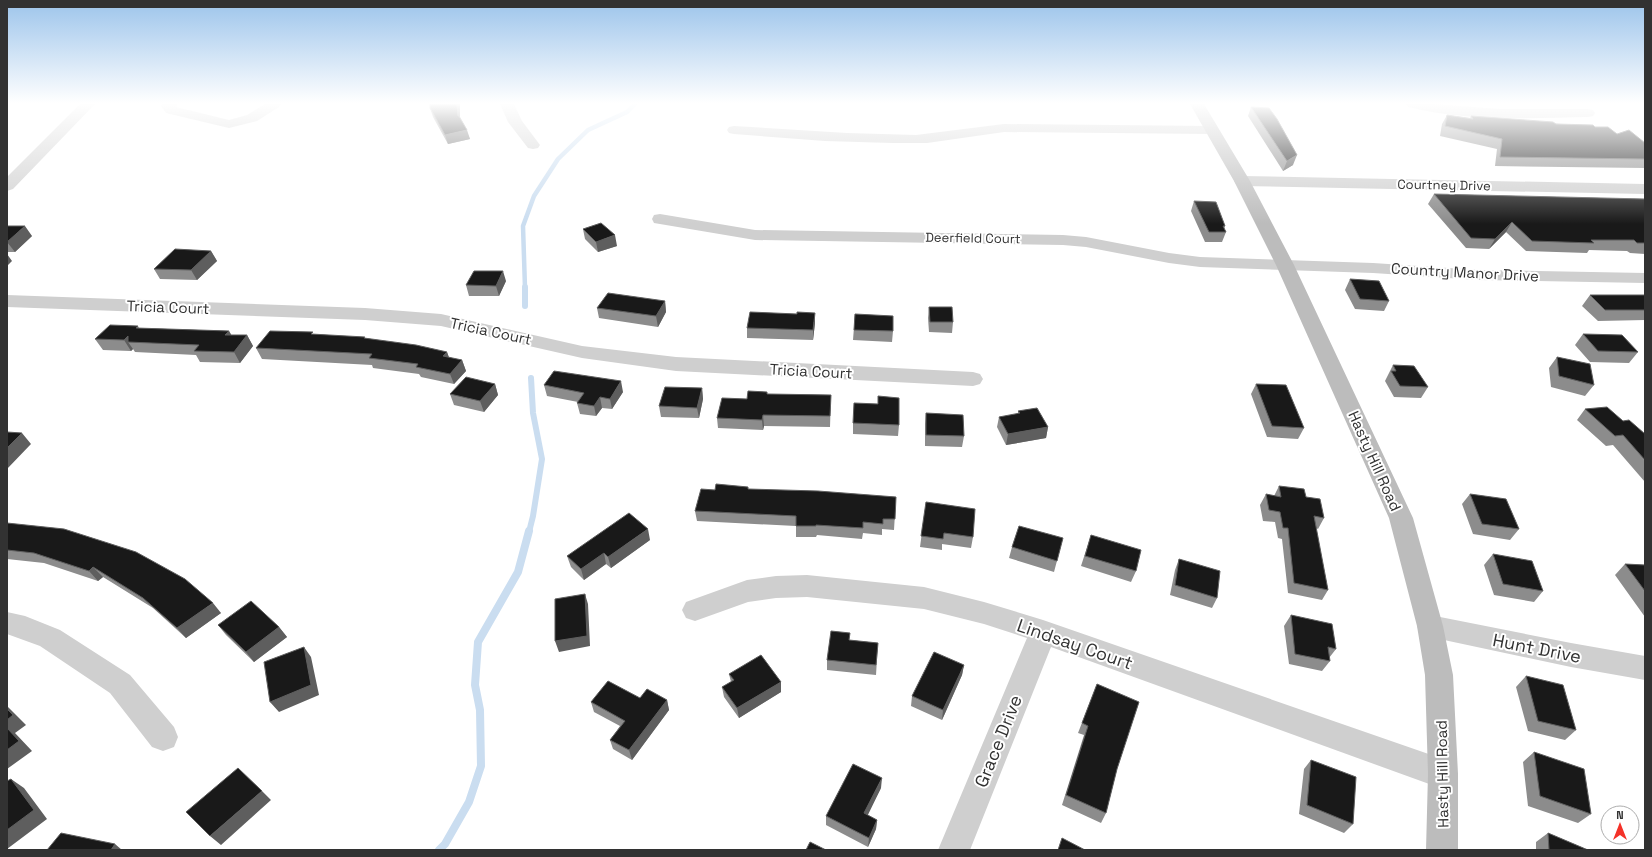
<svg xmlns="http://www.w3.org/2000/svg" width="1652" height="857" font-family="'Space Grotesk',sans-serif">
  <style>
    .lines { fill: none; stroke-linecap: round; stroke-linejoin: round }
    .stream-far2 { stroke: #caddf0; stroke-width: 4.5 }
    .stream-far1 { stroke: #caddf0; stroke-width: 6 }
    .stream { stroke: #caddf0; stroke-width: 8 }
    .street { fill: #cfcfcf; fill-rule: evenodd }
    .secondary { fill: #bcbcbc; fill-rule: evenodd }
    .wall { fill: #8c8c8c }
    .shaded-wall { fill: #5e5e5e }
    .building { fill: #191919; stroke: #5e5e5e }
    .labels { text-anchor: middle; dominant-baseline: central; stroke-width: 4; stroke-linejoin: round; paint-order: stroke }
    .far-street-label { font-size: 13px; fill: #323232; stroke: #fff }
    .street-label { font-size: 15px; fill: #323232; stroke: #fff }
    .near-street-label { font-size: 18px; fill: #323232; stroke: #fff }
  </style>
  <rect width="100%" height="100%" fill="#fff"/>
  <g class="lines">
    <path class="stream-far2" d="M525,288L523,226L534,196L558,159L588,130L627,112L635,104"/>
    <path class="stream-far1" d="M525,287V306
      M529,532L533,516L542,459L533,413L531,378"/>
    <path class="stream" d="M439,850L445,844L469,802L481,766L480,710L475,685L478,642L518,572L529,531"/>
    <path class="street" d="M80,104H95L13,189L7,191V177Z
      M163,104H178L176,107L229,120L247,115L265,104H281L279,107L257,121L229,128L166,113L161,106Z
      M500,104H514L522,121L540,145L538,148L533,149L528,148L508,122Z
      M1406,104H1433L1500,109H1588L1593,110L1595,113L1593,116L1588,117C1528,118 1467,122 1408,107Z
      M1004,124L1211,126L1216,127L1218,130L1216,133L1211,134L1004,132L927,143H893L825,141L734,134L729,133L727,130L729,127L734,126L847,133L916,135Z
      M1242,176L1645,184V194L1242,186L1236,184L1234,181L1236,178Z
      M660,214L755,230L1063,235L1086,237L1169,253L1200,257L1373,263L1479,270L1645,273V283L1479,280L1373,273L1200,267L1169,263L1086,247L1063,245L755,240L654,223L652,219L654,215Z
      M7,295L365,308L441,314L582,346L676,357L973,372L980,374L983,379L980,384L973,386L676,371L582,358L441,326L365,320L7,307Z
      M807,575L924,587L984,602L1043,620L1443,759L1454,764L1458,774L1454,784L1443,789L1051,647L970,850H938L1027,638L984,624L924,609L807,597L776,598L748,602L695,621L686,618L682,610L686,602L747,580L776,576Z
      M7,612L25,616L60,630L130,675L174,727L178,737L174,747L163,751L152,747L110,693L40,646L7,634Z
      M1430,615L1571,643L1645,656V680L1571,667L1430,637L1420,634L1417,626L1420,618Z"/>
    <path class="secondary" d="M1190,104H1204L1250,181L1294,265L1413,518L1443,626L1453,675L1458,774V850H1426L1428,774L1425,675L1417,626L1389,518L1276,265L1234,181Z"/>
  </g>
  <path class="wall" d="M460,104V118L470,139L448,144L433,117L430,108Z
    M1251,107L1293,165L1283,171L1248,116Z
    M1447,115L1470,118L1471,116L1595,127L1645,143V168L1495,166L1497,149L1440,136L1442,124Z
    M1434,194L1645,199V254L1630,253L1627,251L1589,250L1587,253L1526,251L1506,232L1489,249L1466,248L1428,204Z
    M1194,201L1225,226L1224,229L1226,232L1222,242H1205L1191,211Z
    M7,226L32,236L15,252H7Z
    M583,229L617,246L598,252L585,239Z
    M211,251L217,261L197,280L160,279L154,269Z
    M1350,279L1389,301L1384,311L1355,309L1345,290Z
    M506,281L499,296H469L466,285Z
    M1590,295H1645V320L1598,321L1582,306Z
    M665,301L666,312L658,327L599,318L597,308Z
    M929,307L953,322L952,333L929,332L928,318Z
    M855,314L893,331L892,342L853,340Z
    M815,323L813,340L747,338V328Z
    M138,326L139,328L229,331L231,335H247L253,346L240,363L200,362L196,355L135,352L133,349L131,351L103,350L95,339Z
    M314,334L365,338L447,352L449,358L462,360L466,371L454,384L421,377L419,374L373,368L372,365L262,359L256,348Z
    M1583,334L1638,352L1629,363L1590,362L1575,345Z
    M1557,357L1594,385L1585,396L1551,387L1549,368Z
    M1393,365L1428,387L1421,398L1394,397L1385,381Z
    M495,384L498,395L484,412L454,405L450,394Z
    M1256,384L1304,428L1298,439L1267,437L1251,394Z
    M544,385L623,392L612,409L602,408L596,416L580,414L577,403L578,402L547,396Z
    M702,388L703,399L699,418L661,417L659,406Z
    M767,394L831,395L830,427L764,426L763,430L718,428L717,418L747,399Z
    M878,404L899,425L898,436L853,434V423Z
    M1585,409L1623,421L1645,434V482L1613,445L1606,446L1577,420Z
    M1018,411L1048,427L1046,438L1006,445L997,427L999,417L1018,414Z
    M926,413L964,436L962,447L925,446V424Z
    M1279,486L1306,497L1324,518L1318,529L1316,528L1328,590L1322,600L1288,593L1282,539L1278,538L1275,522L1263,521L1260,505L1266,494L1274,496Z
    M748,489L896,497L894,530L882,529V535L863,533L862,539L817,535L816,537H796V526L697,521L695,511L715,490Z
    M1470,494L1519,529L1510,540L1473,534L1462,504Z
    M926,502L973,537L971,548L942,544V550L920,547Z
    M7,523L221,613L186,638L153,608L103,577L98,581L44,563L7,559Z
    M1091,535L1136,571L1131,582L1081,566Z
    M1063,538L1054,572L1009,558L1012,547Z
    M650,540L611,568L606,564L584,580L571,567L567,556Z
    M1493,554L1543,591L1534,602L1494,595L1484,565Z
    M1179,559L1217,598L1212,608L1170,595L1175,570Z
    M1625,564L1645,565V617L1615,575Z
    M1291,615L1336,649L1329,658L1330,661L1322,671L1289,664L1284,626Z
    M218,625L279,627L287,637L254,662L226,635Z
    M850,633L849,640L878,643L876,675L827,670V660Z
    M964,665L962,675L942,720L911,706L912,696Z
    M729,674L781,682V692L739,718L724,697L722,687L731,682Z
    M1526,676L1576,730L1565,740L1528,731L1516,687Z
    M1097,684L1117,769L1106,813L1101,823L1062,805L1084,735L1078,733Z
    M667,700L669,710L632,760L613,749L610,740L620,726L594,712L591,702Z
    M1534,752L1591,814L1578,823L1528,806L1523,762Z
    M1311,760L1353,824L1344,833L1299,814L1304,769Z
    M881,788L867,815L877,820L876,829L868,847L826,825V816Z
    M1548,833L1588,850H1536V842Z"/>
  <path class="shaded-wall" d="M457,104H460V125L458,116Z
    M467,130L470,139L448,144L445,135Z
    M1297,155L1293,165L1283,171L1287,161Z
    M1512,222L1506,232L1489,249L1495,239Z
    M25,226L32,236L15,252L7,242Z
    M615,235L617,246L598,252L596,242Z
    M211,251L217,261L197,280L191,270Z
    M7,254L12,261L7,266Z
    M503,271L506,281L499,296L496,286Z
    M665,301L666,312L658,327L656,316Z
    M815,313V323L813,340V330Z
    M229,331L235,341L225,335Z
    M247,335L253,346L240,363L234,352Z
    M128,336V342L133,349L131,351L124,340Z
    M447,352L451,363L443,356Z
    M462,360L466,371L454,384L450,374Z
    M621,381L623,392L612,409L610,399Z
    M495,384L498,395L484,412L480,401Z
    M702,388L703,399L699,418L697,408Z
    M600,397L602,408L596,416L594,406Z
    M763,415L764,426L763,430L762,420Z
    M1048,427L1046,438L1006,445L1008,434Z
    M22,433L31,444L7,469V448Z
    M648,529L650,540L611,568L608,557Z
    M604,553L606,564L584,580L581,569Z
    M93,567L103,577L98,581L89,571Z
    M585,594L588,604L590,646L559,652L555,641Z
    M213,603L221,613L186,638L177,628Z
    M279,627L287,637L254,662L246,652Z
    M304,647L311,657L319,695L279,712L270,702Z
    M964,665L962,675L942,720L943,710Z
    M781,682V692L739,718L737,708Z
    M667,700L669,710L632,760L629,750Z
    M7,706L26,725L15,733L32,751L7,769Z
    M882,778L881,788L864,823V813Z
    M11,779L24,788L47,819L7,849V830Z
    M262,791L271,800L221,845L210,836Z
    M877,820L876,829L868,847L869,838Z
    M115,844L122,850H111Z"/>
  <path class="building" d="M430,104H457L458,116H459L467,130L445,135L430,108Z
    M1251,107L1269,108L1277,119L1297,155L1287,161Z
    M1447,115L1473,119L1471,116L1553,122L1556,124L1593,125L1595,127H1608L1617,134L1629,130L1645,143V159L1500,157L1502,139L1445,126Z
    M1434,194L1645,199V243H1637L1634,240H1591L1594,243L1532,241L1512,222L1495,239L1471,238Z
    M1194,201L1216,202L1225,226H1223L1226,232H1209Z
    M601,223L615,235L596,242L583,229Z
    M7,226H25L7,242Z
    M175,249L211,251L191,270L154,269Z
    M474,271H503L496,286L466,285Z
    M1350,279L1379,281L1389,301L1360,299Z
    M608,293L665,301L656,316L597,308Z
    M1590,295H1645V310H1605Z
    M929,307H952L953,322H930Z
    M750,312L797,314V312L815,313L813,330L747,328Z
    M855,314L893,316V331L854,330Z
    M110,325L138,326L136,328L229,331L225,335H247L234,352L194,351L199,345L128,342V336L124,340L95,339Z
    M270,331L313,332L311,334L365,337L364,338L416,345L447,352L443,356L462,360L450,374L416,367L418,364L369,358L372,354L256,348Z
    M1583,334L1622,335L1638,352L1598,351Z
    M1557,357L1590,364L1594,385L1559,376Z
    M1393,365L1414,366L1428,387L1400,386L1391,371H1396Z
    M554,371L621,381L610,399L600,397L594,406L577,403L584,393L544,385Z
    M466,377L495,384L480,401L450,394Z
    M1256,384L1286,385L1304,428L1272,426Z
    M665,387L702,388L697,408L659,406Z
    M748,391L767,392V394L831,395L830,416L763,415L762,420L717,418L722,398L747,399Z
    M878,396L899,398V425L853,423L854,403L878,404Z
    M1607,407L1623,421L1629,420L1645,434V460L1623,435L1615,436L1585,409Z
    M1037,408L1048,427L1008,434L999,417L1020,413L1018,411Z
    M926,413L963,415L964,436L926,435Z
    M7,432L22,433L7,448Z
    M716,484L748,487V489L818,491L896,497L895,519H883V524L863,522V528L816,525V526H796V516L695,511L701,489L715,490Z
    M1279,486L1304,489L1306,497L1320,499L1324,518L1314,516L1328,590L1294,583L1288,528H1283L1280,512L1269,510L1266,494L1281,497Z
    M1470,494L1506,499L1519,529L1482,524Z
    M926,502L975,509L973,537L944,533L943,539L921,536Z
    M629,513L648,529L608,557L604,553L581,569L567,556Z
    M7,523L64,529L136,552L185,579L213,603L177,628L143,598L93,567L89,571L34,553L7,550Z
    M1019,526L1063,538L1057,561L1012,547Z
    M1091,535L1141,550L1136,571L1085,556Z
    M1493,554L1532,561L1543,591L1503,584Z
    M1179,559L1220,571L1217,598L1175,585Z
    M1625,564L1645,565V591Z
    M585,594L587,636L555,641V599Z
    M251,601L279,627L246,652L218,625Z
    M1291,615L1332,624L1336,649L1328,647L1330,661L1295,654Z
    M831,631L850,633L849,640L878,643L876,665L827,660Z
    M304,647L311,685L270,702L264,662Z
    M934,652L964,665L943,710L912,696Z
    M761,655L781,682L737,708L722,687L734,680L729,674Z
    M1526,676L1563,685L1576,730L1538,721Z
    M608,681L640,698L647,689L667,700L629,750L610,740L625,721L591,702Z
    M1097,684L1139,702L1117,769L1106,813L1066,795L1088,726L1082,723Z
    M7,709L13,715L7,720Z
    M7,728L19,741L7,750Z
    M1534,752L1584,769L1591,814L1540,796Z
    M1311,760L1356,777L1353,824L1307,805Z
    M853,764L882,778L864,813L877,820L869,838L826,816Z
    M238,768L262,791L210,836L186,812Z
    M11,779L34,810L7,830V781Z
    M61,833L115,844L111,850H47Z
    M1548,833L1588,850H1549Z
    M1062,838L1085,850H1058Z
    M810,842L826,850H806Z"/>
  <linearGradient id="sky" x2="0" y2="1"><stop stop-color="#9cc4eb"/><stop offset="0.46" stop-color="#fff"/><stop offset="1" stop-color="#fff" stop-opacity="0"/></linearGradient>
  <rect width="1652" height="224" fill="url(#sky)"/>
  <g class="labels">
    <g class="far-street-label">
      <text transform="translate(1444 185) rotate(1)">Courtney Drive</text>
      <text transform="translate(973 238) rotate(1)">Deerfield Court</text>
    </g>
    <g class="street-label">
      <text transform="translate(1465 272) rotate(3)">Country Manor Drive</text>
      <text transform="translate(168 307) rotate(2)">Tricia Court</text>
      <text transform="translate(491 331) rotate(12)">Tricia Court</text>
      <text transform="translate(811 371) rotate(3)">Tricia Court</text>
      <text transform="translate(1375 461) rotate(66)">Hasty Hill Road</text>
      <text transform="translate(1442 774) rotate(-91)">Hasty Hill Road</text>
    </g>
    <g class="near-street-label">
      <text transform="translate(1075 644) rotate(19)">Lindsay Court</text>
      <text transform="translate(1537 648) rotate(11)">Hunt Drive</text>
      <text transform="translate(998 741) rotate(-68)">Grace Drive</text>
    </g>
  </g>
  <rect width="1652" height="857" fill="none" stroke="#323232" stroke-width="16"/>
  <g transform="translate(1620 825)"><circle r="19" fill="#ffffff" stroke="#adadad"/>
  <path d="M0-3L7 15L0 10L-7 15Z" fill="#f43128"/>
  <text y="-6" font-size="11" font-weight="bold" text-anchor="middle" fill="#323232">N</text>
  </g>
</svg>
